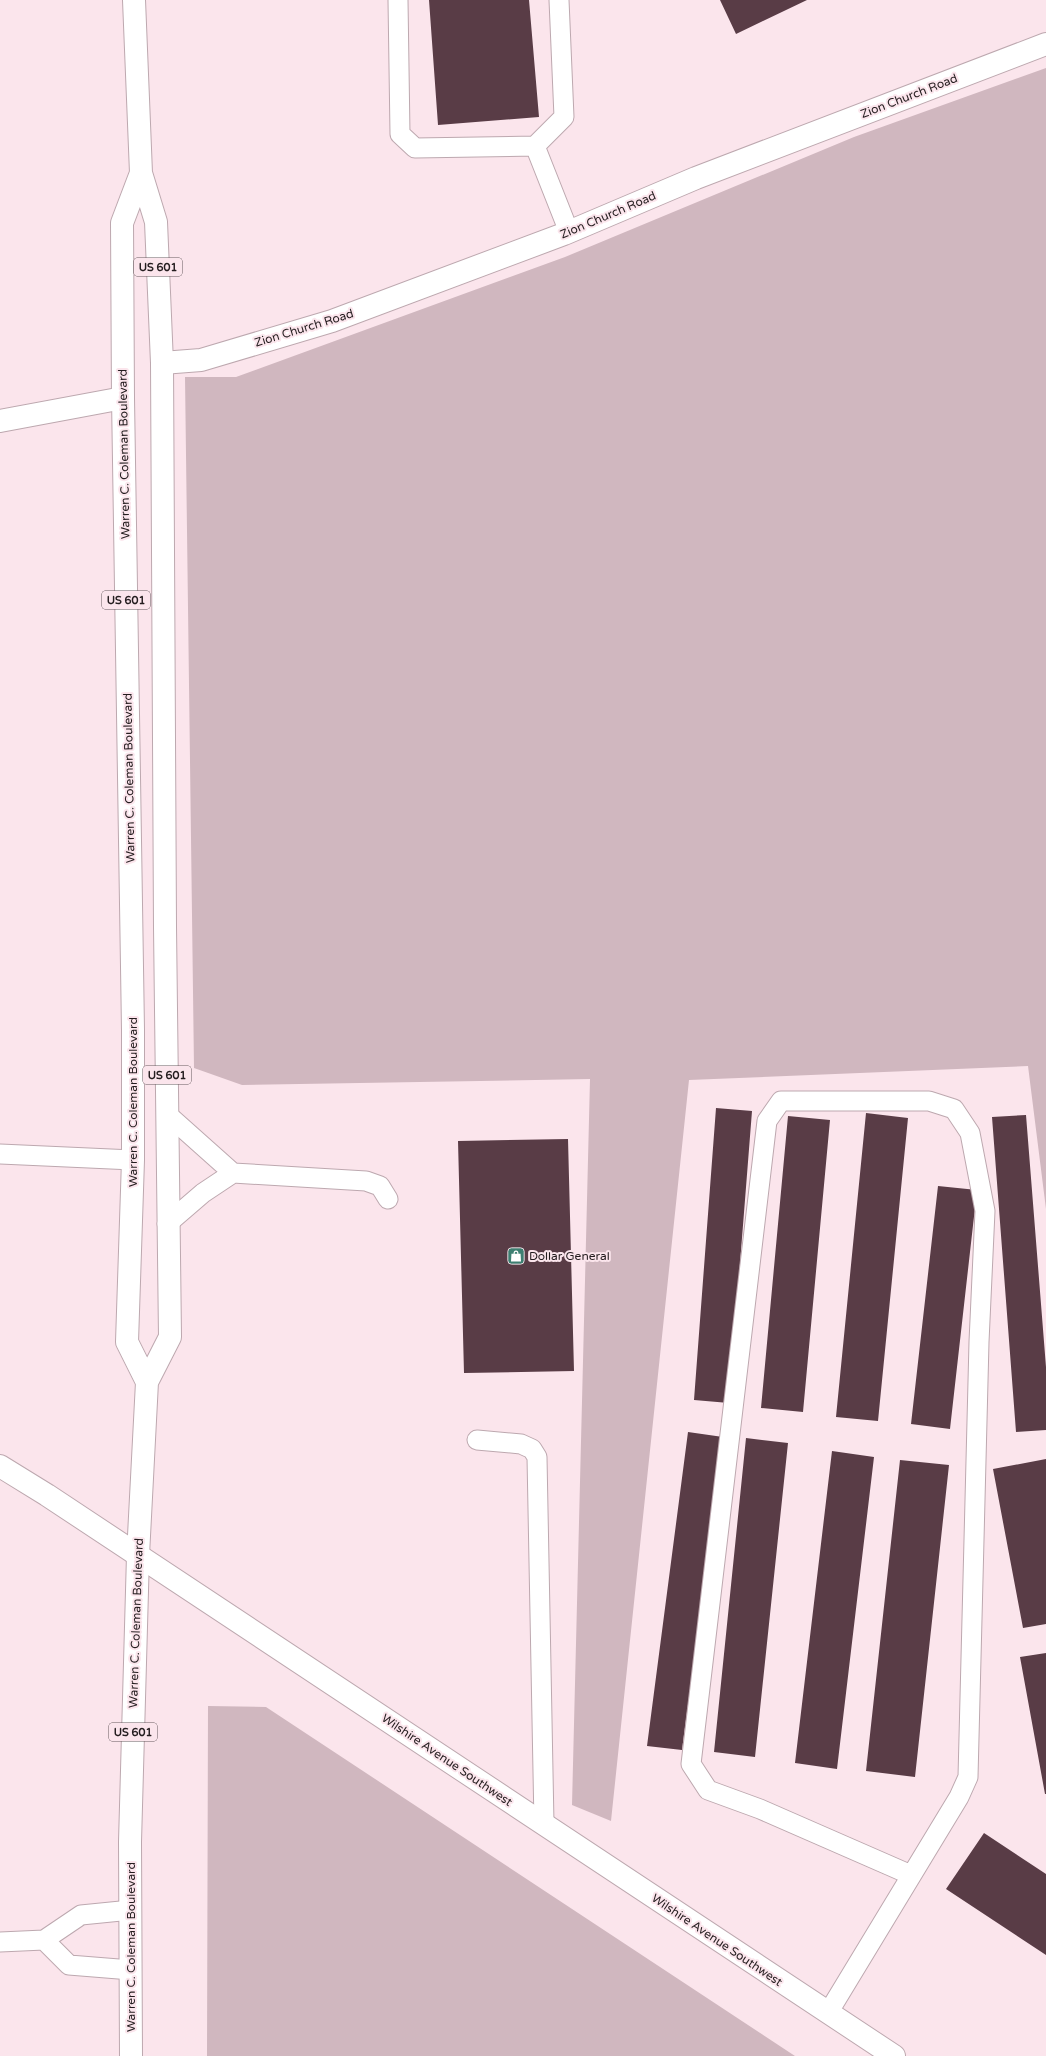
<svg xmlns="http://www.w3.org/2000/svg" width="1046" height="2056" font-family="'Varela Round',sans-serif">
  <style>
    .green { fill: #d0b7bf }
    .building { fill: #593c46 }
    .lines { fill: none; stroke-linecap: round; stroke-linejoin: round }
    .service-casing { stroke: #bda8af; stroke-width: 21 }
    .tertiary-casing { stroke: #bda8af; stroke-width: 24 }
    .trunk-casing { stroke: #bda8af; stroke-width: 24 }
    .service { stroke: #fff; stroke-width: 19 }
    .tertiary { stroke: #fff; stroke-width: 22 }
    .trunk { stroke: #fff; stroke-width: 22 }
    .labels { text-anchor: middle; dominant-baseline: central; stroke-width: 4; stroke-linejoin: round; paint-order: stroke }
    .shield { fill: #fbe5ec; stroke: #64595c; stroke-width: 1 }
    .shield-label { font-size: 11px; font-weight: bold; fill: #241d1f }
    .street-label { font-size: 12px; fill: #241d1f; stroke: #fbe5ec }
    .poi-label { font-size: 12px; fill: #241d1f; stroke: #fbe5ec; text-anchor: start }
  </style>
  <rect width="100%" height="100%" fill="#fbe5ec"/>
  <path class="green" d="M1046,68V1209L1028,1066L689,1080L611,1821L572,1805L590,1079L242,1085L194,1068L185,377H236L565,257L854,137Z
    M208,1706L266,1707L795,2056H207Z"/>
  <path class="building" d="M429,0H529L539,117L438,125Z
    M720,0H807L736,34Z
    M716,1108L752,1111L729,1403L694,1400Z
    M866,1113L908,1118L878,1421L836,1417Z
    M1026,1115L1046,1367V1430L1016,1432L992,1117Z
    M788,1116L830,1120L803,1412L761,1408Z
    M568,1139L574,1371L464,1373L458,1141Z
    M938,1186L977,1190L950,1429L911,1424Z
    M688,1432L723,1437L682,1750L647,1746Z
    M746,1438L788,1443L755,1757L714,1752Z
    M832,1451L874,1457L837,1769L795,1763Z
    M1046,1459V1624L1023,1628L993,1469Z
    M900,1460L949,1465L915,1777L866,1771Z
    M1046,1653V1794H1045L1020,1657Z
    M984,1833L1046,1874V1955L946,1889Z"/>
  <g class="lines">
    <defs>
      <path id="service" d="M398,0L400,134L415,148L535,146L569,232
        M535,146L564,117L559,0
        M168,1115L233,1173
        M0,1154L133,1160
        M167,1224L203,1193L233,1173L366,1181L380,1186L388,1199
        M477,1440L521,1444L532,1449L537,1457L544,1824
        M131,1910L81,1915L44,1940L69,1965L131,1970
        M0,1942L44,1940
        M828,2013L959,1797L968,1777L979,1342L985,1211L970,1133L954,1109L929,1101H781L767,1121L691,1764L708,1790L760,1809L911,1875"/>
      <path id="tertiary" d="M162,363L201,360L332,321L564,234L696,178L1046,44
        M0,421L123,398
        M0,1466L47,1495L894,2056"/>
      <path id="trunk" d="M141,173L122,223L123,398L133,1030V1160L127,1342L147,1382
        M131,2056L130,1842L138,1555L147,1382L170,1337L165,927L162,363L156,222L141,173L134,0"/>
    </defs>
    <use href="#service" class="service-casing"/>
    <use href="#tertiary" class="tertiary-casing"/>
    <use href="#trunk" class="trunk-casing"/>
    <use href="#service" class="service"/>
    <use href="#tertiary" class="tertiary"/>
    <use href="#trunk" class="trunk"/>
  </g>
  <defs>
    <symbol id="shop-square" viewBox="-11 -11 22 22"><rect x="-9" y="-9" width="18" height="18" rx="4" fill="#3d7f71" stroke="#fbe5ec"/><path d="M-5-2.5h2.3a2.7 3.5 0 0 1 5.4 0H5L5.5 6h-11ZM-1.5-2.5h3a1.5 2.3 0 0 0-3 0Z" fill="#fff"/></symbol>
  </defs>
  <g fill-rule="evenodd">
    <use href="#shop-square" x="506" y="1246" width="20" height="20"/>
  </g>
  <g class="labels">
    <g class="shield">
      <rect x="134" y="258" width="48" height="18" rx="3"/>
      <rect x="102" y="591" width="48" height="18" rx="3"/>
      <rect x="143" y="1066" width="48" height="18" rx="3"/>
      <rect x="109" y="1723" width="48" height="18" rx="3"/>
    </g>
    <g class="shield-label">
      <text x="158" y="267">US 601</text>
      <text x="126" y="600">US 601</text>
      <text x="167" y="1075">US 601</text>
      <text x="133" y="1732">US 601</text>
    </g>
    <g class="street-label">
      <text transform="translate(909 96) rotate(-21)">Zion Church Road</text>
      <text transform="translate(608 215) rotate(-23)">Zion Church Road</text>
      <text transform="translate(304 328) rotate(-17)">Zion Church Road</text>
      <text transform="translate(124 454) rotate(-91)">Warren C. Coleman Boulevard</text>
      <text transform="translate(129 778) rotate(-91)">Warren C. Coleman Boulevard</text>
      <text transform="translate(133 1102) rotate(-90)">Warren C. Coleman Boulevard</text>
      <text transform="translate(136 1623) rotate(-88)">Warren C. Coleman Boulevard</text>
      <text transform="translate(447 1760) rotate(34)">Wilshire Avenue Southwest</text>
      <text transform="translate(717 1940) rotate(34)">Wilshire Avenue Southwest</text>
      <text transform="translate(131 1947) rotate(-90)">Warren C. Coleman Boulevard</text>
    </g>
    <g class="poi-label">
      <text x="529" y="1256">Dollar General</text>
    </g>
  </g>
</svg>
